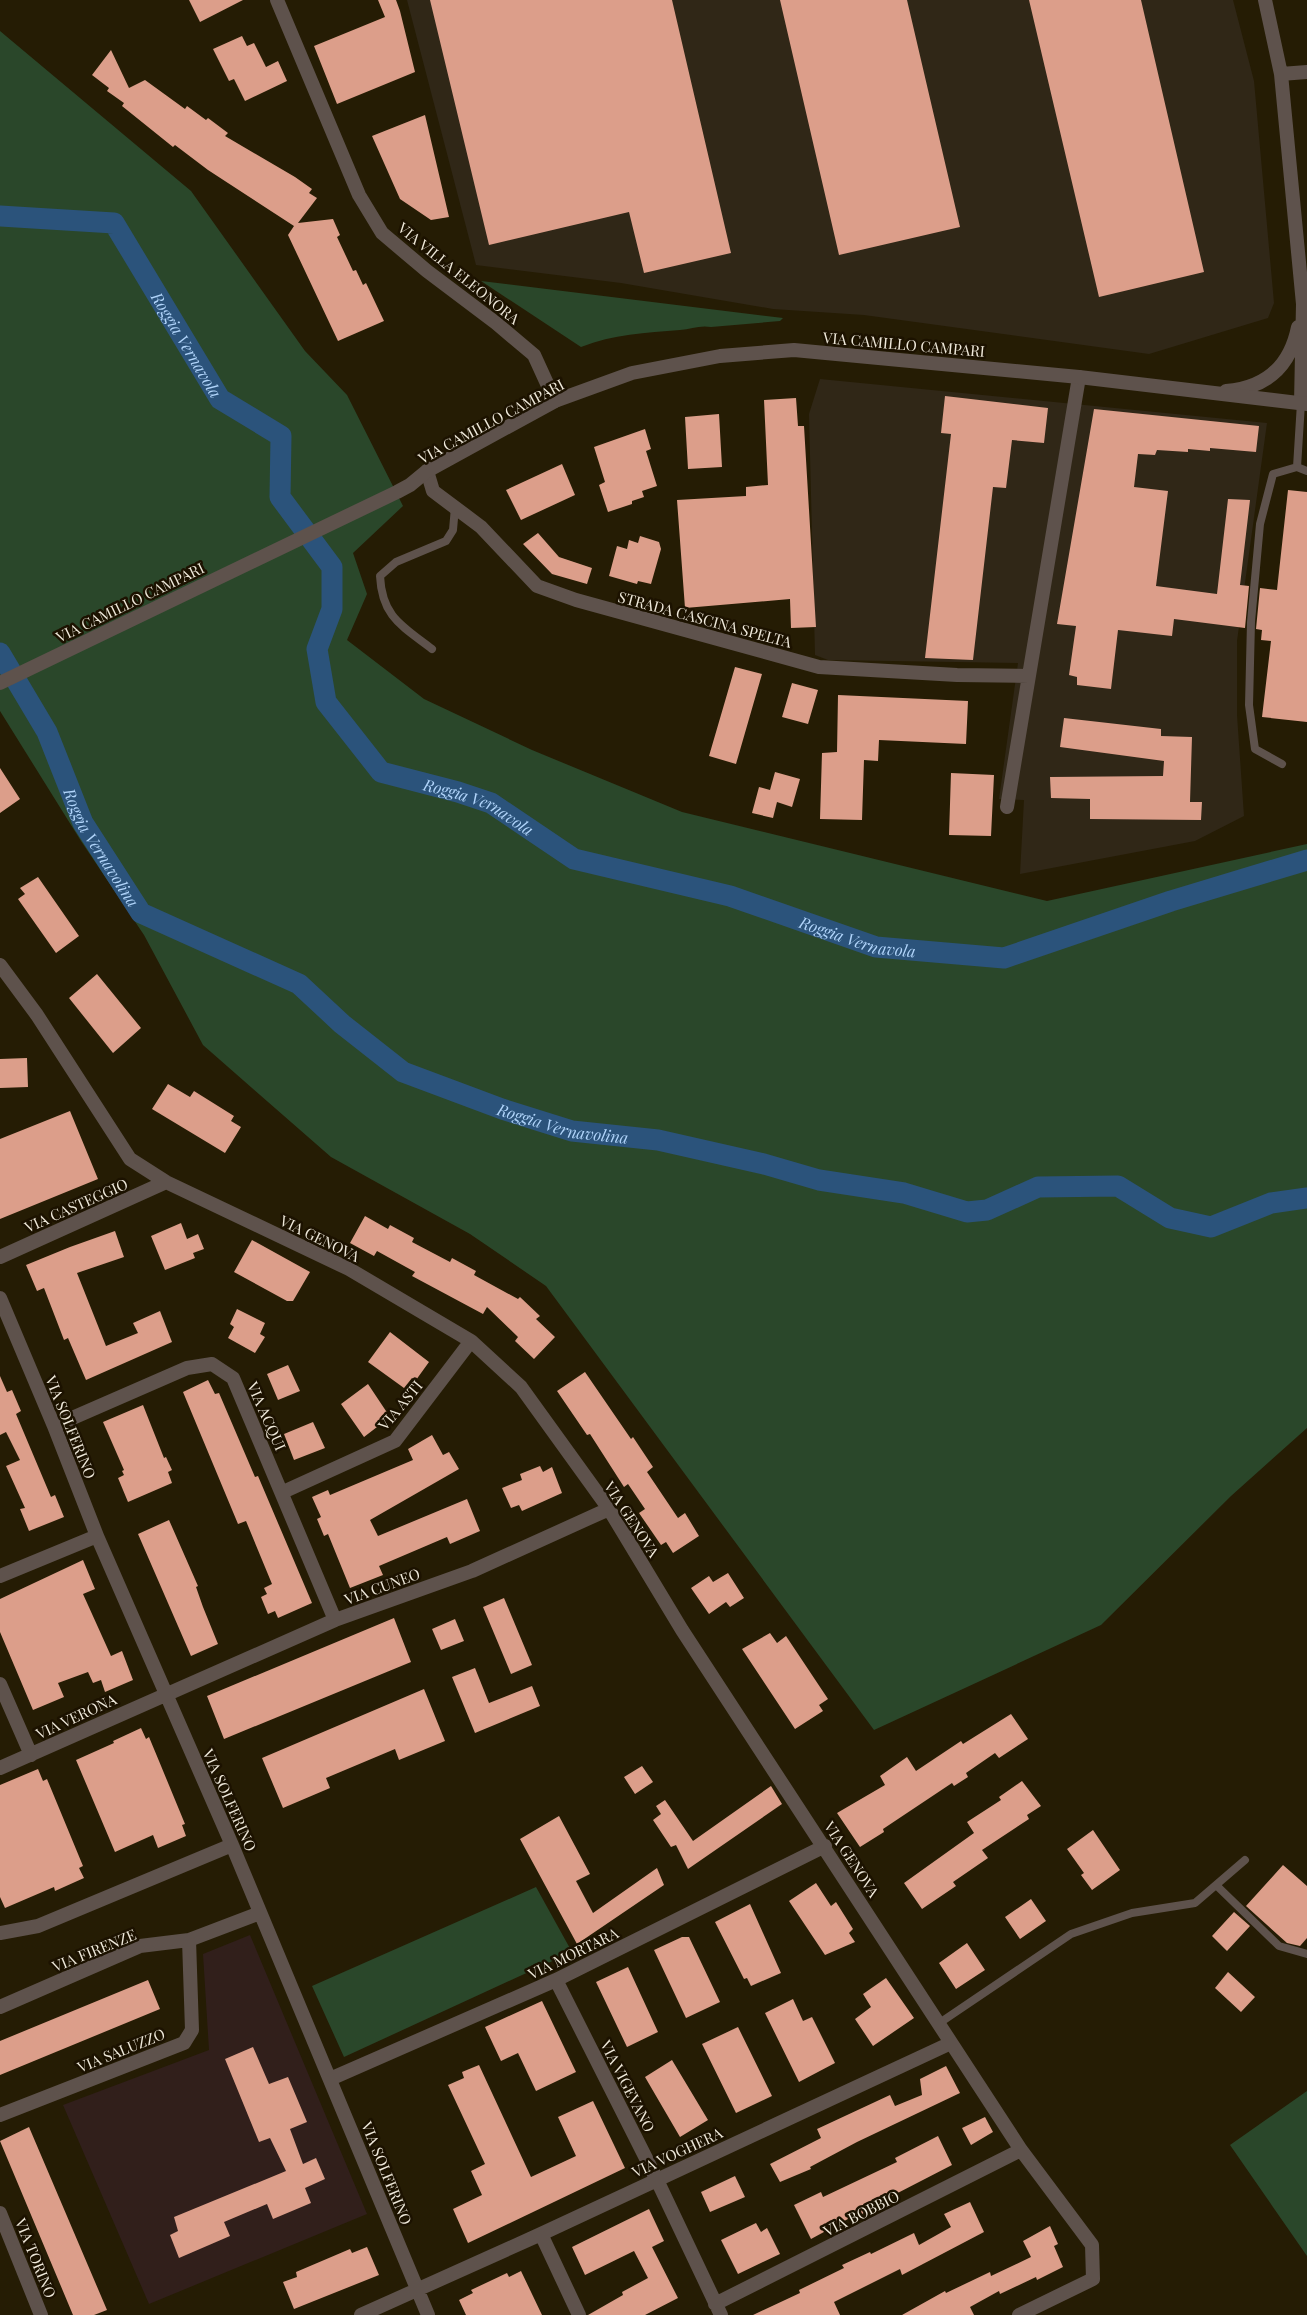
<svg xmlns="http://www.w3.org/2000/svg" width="1307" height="2315" font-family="'Playfair Display',serif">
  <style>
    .industrial { fill: #302717 }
    .education { fill: #311f1b }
    .green { fill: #2a472a }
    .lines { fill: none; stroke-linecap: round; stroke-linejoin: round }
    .canal { stroke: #2b537b; stroke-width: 21 }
    .building { fill: #dc9e8a }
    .service { stroke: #5e524c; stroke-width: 8 }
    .minor { stroke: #5e524c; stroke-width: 14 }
    .tertiary { stroke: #5e524c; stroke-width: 14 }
    .labels { text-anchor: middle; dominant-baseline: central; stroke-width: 5; stroke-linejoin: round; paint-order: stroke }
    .street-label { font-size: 15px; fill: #efe9da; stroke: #1c1200 }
    .water-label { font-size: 16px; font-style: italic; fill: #b0d4fa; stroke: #1c1200 }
  </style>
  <rect width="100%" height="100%" fill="#251c04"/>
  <path class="industrial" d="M407,0H1233L1254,81L1274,303L1268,318L1149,354L864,315L773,309L621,283L476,265Z
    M820,379L1267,423L1237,641V715L1244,816L1195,841L1020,874L1024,800L999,799L1018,663L828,660L815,655L809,414Z"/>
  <path class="education" d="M250,1935L367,2214L149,2304L63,2105L209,2050L203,1954Z"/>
  <path class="green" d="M0,31L191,191L305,351L347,395L403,506L353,553L367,594L347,640L424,699L532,750L682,812L1047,901L1307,844V1428L1231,1496L1101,1625L874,1730L546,1286L470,1234L331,1157L203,1045L144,935L81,841L0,711Z
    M481,281L783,318L780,321L711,327C700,325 691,329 680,330C646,333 613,334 581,347Z
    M536,1887L572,1952L344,2057L312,1986Z
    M1307,2091V2256L1230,2145Z"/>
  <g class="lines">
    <g class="canal">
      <path id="s1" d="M0,216L114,223L220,399L281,436L280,497L332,567V609L317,649L326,702L381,772L458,792L491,803L574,859L730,896L876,947L1004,958L1171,901L1307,860"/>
      <path id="s2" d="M0,653L47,732L83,823L141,913L299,984L342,1024L403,1072L502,1109L572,1131L658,1140L764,1164L819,1180L904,1193L967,1212L987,1210L1038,1187L1118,1186L1170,1218L1211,1227L1271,1203L1307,1198"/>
    </g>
  </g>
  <path class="building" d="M189,0H243L200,22Z
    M378,0H396L400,11L415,72L337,104L314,46L385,17Z
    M430,0H672L731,253L644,273L629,212L489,245Z
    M780,0H907L960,227L839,255Z
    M1029,0H1141L1204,272L1099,297Z
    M242,36L247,46L254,43L266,67L278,61L287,81L245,101L234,79L229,81L213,49Z
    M111,50L129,88L145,80L185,109L187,106L206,120L208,118L228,133L225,136L295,177L312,189L309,193L317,198L298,223L333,219L340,235L337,237L353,271L356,270L363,285L366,283L384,321L338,341L288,235L294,226L208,170L175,145L173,147L122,106L124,103L107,91L109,88L92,75Z
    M425,115L449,217L431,220L400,199L372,136Z
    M945,396L1048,408L1044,443L1012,440L1006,488L993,487L973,660L925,658L951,434L941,433Z
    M796,398L798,426H804L816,627L791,628L790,599L685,608L677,500L746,496V487L768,485L764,400Z
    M1094,409L1259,426L1256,452L1210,448V451L1188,449V452L1157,450L1155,455L1138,454L1134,487L1168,491L1156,586L1217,594L1228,499L1250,500L1240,585L1249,586L1245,628L1174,619L1172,636L1118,630L1111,689L1077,685V677L1069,675L1076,626L1057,624Z
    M719,414L722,467L688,469L685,417Z
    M645,429L651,449L646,451L657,486L642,491L644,497L632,501V504L608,512L599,485L605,482L594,447Z
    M562,464L575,495L521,520L506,490Z
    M1288,490L1307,492V722L1262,717L1271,641L1261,640L1262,630L1256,629L1260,588L1277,590Z
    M538,533L559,557L592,568L587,584L552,574L523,544Z
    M640,536L659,542L661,549L651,584L638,581L637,584L609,576L617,546L627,549L629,540L638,543Z
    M735,667L762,674L736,764L709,756Z
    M792,683L818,690L808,724L782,717Z
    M838,695L968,701L966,744L879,740L878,761L864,760L862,820L820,819L822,753L837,752Z
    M1064,718L1161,729V736L1192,737L1190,802H1202L1201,820L1090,819V799L1051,798L1050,777L1163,776L1164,761L1060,747Z
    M0,768L20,799L0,813Z
    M775,772L800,779L792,807L777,802L773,818L752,813L759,787L770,790Z
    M951,773L994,775L991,836L949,835Z
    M38,877L79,936L56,953L18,899L25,894L20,888Z
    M97,974L141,1028L113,1053L69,998Z
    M27,1058L28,1087L0,1088V1059Z
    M168,1084L190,1097L194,1091L234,1116L231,1121L241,1127L225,1153L152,1109Z
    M70,1111L98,1179L0,1219V1139Z
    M365,1216L388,1229L390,1225L414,1238L412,1242L450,1262L452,1258L476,1271L474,1275L518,1299L520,1297L540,1316L536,1319L555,1337L534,1359L515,1341L518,1337L487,1307L483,1314L412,1276L415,1272L377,1251L374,1256L350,1243Z
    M181,1223L187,1239L198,1234L204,1249L193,1253L195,1258L165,1270L151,1236Z
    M115,1231L124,1257L77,1273L106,1346L138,1333L133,1323L160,1311L172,1342L86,1380L68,1338L64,1340L44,1288L37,1291L26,1265L70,1247Z
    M252,1240L310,1272L293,1301H287L234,1272Z
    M237,1309L265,1323L260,1334L265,1337L255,1353L228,1338L234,1327L230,1324Z
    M390,1332L429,1362L416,1380L412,1378L404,1388L368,1362Z
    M288,1365L300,1391L278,1400L267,1374Z
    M585,1372L631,1439L633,1437L653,1467L647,1472L678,1518L685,1513L699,1536L673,1553L666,1542L661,1545L639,1513L645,1509L628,1484L624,1487L590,1434L587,1435L557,1391Z
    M0,1376L7,1392L12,1390L21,1411L16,1414L51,1497L55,1495L64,1517L29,1531L20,1509L25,1508L6,1466L20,1460L6,1432L0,1435Z
    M208,1380L215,1394L219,1393L255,1477L258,1476L312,1603L278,1618L275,1611L268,1614L261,1597L267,1594L264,1588L272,1584L246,1521L238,1524L183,1392Z
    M368,1384L390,1417L364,1437L341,1404Z
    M143,1405L164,1458L166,1457L172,1470L168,1472L172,1483L128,1502L118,1478L124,1475L122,1471L124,1470L103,1422Z
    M313,1422L325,1448L294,1460L284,1434Z
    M432,1435L443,1455L449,1452L459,1469L370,1520L378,1536L467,1499L480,1531L450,1544L447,1537L379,1566L383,1575L350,1588L328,1534L324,1536L317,1519L321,1517L312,1497L328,1490L330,1495L413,1460L408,1449Z
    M540,1466L543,1472L552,1467L562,1493L522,1511L519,1505L511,1508L502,1488L522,1480L520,1474Z
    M169,1520L198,1586L196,1587L203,1607L218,1644L191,1656L138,1534Z
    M83,1560L95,1589L83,1594L111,1656L122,1651L133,1680L105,1692L101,1680L93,1683L88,1672L58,1683L64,1697L33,1710L0,1632V1599Z
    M728,1573L744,1598L730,1607L726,1602L709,1614L691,1588L709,1576L713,1582Z
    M504,1598L532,1665L511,1674L483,1607Z
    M394,1618L411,1662L224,1739L207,1696Z
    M455,1619L464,1641L441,1650L432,1629Z
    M770,1633L777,1643L786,1636L828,1699L819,1705L823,1711L795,1729L742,1649Z
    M475,1668L489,1703L532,1686L540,1706L475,1733L452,1677Z
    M424,1689L445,1741L399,1760L395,1749L326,1778L330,1788L283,1808L262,1758Z
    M1011,1714L1028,1739L999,1758L995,1753L966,1773L968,1777L954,1786L952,1783L883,1829L884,1832L860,1847L837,1813L885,1785L880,1776L907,1757L916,1771L961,1741L963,1744Z
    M141,1728L146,1739L149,1737L159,1761L185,1824L182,1825L186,1836L158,1848L153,1835L115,1852L76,1760L114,1743L113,1741Z
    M642,1766L653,1782L635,1794L624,1777Z
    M38,1769L43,1781L47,1779L83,1866L79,1868L84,1878L55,1891L54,1887L5,1908L0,1897V1785Z
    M1022,1781L1041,1806L1027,1815L1029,1819L982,1850L988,1858L953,1882L956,1886L922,1909L904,1883L974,1833L967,1822L1001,1800L999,1797Z
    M771,1786L782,1804L688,1869L676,1845L671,1847L653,1820L661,1814L656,1806L665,1800L693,1841Z
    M559,1816L590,1874L576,1881L593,1913L657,1868L664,1885L577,1944L520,1839Z
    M1093,1830L1120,1870L1092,1890L1081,1875L1084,1873L1067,1849Z
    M1283,1865L1307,1886V1938L1300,1946L1287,1943L1246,1906Z
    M816,1883L831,1906L836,1902L853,1929L849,1933L855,1942L825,1955L789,1901Z
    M1031,1899L1046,1921L1020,1939L1005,1917Z
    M750,1904L781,1973L751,1986L747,1978L744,1979L715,1922Z
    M1234,1912L1250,1926L1227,1951L1212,1936Z
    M682,1937H689L720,2002L686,2018L654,1950Z
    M967,1943L985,1970L956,1989L939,1963Z
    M628,1967L658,2032L627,2047L596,1982Z
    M1228,1972L1255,1997L1241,2012L1215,1988Z
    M886,1978L914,2018L873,2046L855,2019L871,2007L863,1994Z
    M148,1980L160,2009L0,2075V2041Z
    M793,1999L803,2021L812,2017L835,2063L799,2082L765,2013Z
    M542,2001L576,2072L536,2091L518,2053L501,2061L485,2027Z
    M738,2027L772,2096L736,2113L702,2044Z
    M253,2047L269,2084L288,2077L307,2122L290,2129L303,2164L316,2158L325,2179L305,2188L311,2203L273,2219L267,2204L224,2222L230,2236L179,2258L170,2235L178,2231L174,2217L286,2171L270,2138L259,2142L225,2059Z
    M672,2060L708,2120L680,2137L645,2077Z
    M479,2065L531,2177L576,2156L558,2117L593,2101L625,2168L468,2243L453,2209L482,2195L471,2171L485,2164L448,2085L464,2078L462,2072Z
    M946,2066L960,2093L857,2142L810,2167L811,2169L780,2182L770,2164L821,2138L817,2129L890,2095L895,2106L922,2095L920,2079Z
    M985,2117L993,2132L971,2145L962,2128Z
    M29,2127L107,2310L94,2315H73L0,2141Z
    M938,2136L952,2165L888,2198L889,2200L860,2215L859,2213L811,2239L794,2205L821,2192L823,2197L897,2162L895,2158Z
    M735,2176L745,2197L710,2212L701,2192Z
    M970,2202L984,2232L902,2275L900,2269L834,2302L840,2315H753L800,2293L799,2290L844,2268L842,2265L870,2252L871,2254L914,2233L919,2245L951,2227L944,2214Z
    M649,2209L664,2241L652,2247L678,2298L645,2315H588L623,2295L622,2292L648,2278L634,2251L585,2275L572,2247Z
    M756,2223L761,2232L767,2228L780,2254L738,2274L721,2240Z
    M1050,2226L1058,2244L1054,2246L1063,2267L1037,2280L1036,2277L1000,2294L999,2291L970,2307L974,2315H902L945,2291L946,2293L990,2272L991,2276L1031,2257L1023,2241Z
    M367,2247L379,2275L294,2309L283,2282L297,2277L296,2272L350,2249L352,2253Z
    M521,2271L542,2315H466L459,2300L473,2293L471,2290L507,2273L509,2277Z"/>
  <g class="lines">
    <path class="service" d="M1297,467L1301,403
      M432,649C402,626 382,617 380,576L396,562L446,541L453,530L455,507
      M1282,764L1255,749L1249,705L1251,622L1260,524L1273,474L1297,467L1307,471
      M1216,1885L1279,1946L1307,1954
      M938,2024L1071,1934L1132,1913L1195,1903L1245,1860"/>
    <path class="minor" d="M277,0L359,195L382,233L427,271L496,323L534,355L555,401
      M1265,0L1281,74L1303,304L1301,403
      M1281,74L1307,72
      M1226,391C1266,388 1290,367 1298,327
      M427,471L433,491L481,527L537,586L576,600L819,667L957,675L1029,676
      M1007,807L1079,377
      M0,965L37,1015L130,1159L166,1182L349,1269L471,1341L521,1387L609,1509L682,1630L1021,2150L1092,2245L1093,2279L1019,2315
      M0,1257L166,1182
      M0,1298L54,1426L97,1536L232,1845L428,2315
      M54,1426L187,1368L212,1364L233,1378L335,1620
      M283,1492L395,1441L471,1341
      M0,1576L97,1536
      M0,1684L31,1755
      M0,1768L335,1620L472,1571L609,1509
      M0,1933L38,1926L232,1845
      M556,1980L657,2180L721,2315
      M0,2007L140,1946L189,1940L260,1913
      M330,2079L556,1980L825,1846
      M0,2115L184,2043L192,2030L189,1940
      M0,2213L41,2315
      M541,2234L579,2315
      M715,2304L1021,2150
      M361,2315L541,2234L951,2043"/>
    <path class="tertiary" d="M0,683L397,492L410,485L427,471L555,401L632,373L720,356L794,350L1079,377L1307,404"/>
  </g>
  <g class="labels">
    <g class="street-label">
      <text transform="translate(459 273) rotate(39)">VIA VILLA ELEONORA</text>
      <text transform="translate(904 344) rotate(5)">VIA CAMILLO CAMPARI</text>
      <text transform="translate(491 421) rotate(-28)">VIA CAMILLO CAMPARI</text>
      <text transform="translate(130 602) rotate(-26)">VIA CAMILLO CAMPARI</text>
      <text transform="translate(705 619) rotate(15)">STRADA CASCINA SPELTA</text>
      <text transform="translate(76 1205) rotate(-24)">VIA CASTEGGIO</text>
      <text transform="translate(320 1238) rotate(26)">VIA GENOVA</text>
      <text transform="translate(400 1405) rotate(-50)">VIA ASTI</text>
      <text transform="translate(267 1416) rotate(66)">VIA ACQUI</text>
      <text transform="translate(71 1427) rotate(68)">VIA SOLFERINO</text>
      <text transform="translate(632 1519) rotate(57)">VIA GENOVA</text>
      <text transform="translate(382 1586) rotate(-20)">VIA CUNEO</text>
      <text transform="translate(76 1716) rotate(-25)">VIA VERONA</text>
      <text transform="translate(230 1800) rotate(66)">VIA SOLFERINO</text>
      <text transform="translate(852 1859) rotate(57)">VIA GENOVA</text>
      <text transform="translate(94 1950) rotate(-22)">VIA FIRENZE</text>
      <text transform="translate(573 1953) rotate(-26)">VIA MORTARA</text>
      <text transform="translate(121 2050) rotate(-22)">VIA SALUZZO</text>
      <text transform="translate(628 2086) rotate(63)">VIA VIGEVANO</text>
      <text transform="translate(677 2152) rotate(-25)">VIA VOGHERA</text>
      <text transform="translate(387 2173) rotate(68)">VIA SOLFERINO</text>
      <text transform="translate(861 2213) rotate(-27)">VIA BOBBIO</text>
      <text transform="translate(36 2258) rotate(68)">VIA TORINO</text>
    </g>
    <g class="water-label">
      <text stroke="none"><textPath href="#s1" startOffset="256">Roggia Vernavola</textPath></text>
      <text stroke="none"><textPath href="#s1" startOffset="871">Roggia Vernavola</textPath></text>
      <text stroke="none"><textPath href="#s2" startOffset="220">Roggia Vernavolina</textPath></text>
      <text stroke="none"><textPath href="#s1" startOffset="1276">Roggia Vernavola</textPath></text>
      <text stroke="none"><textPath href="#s2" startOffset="775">Roggia Vernavolina</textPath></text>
    </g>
  </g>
</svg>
